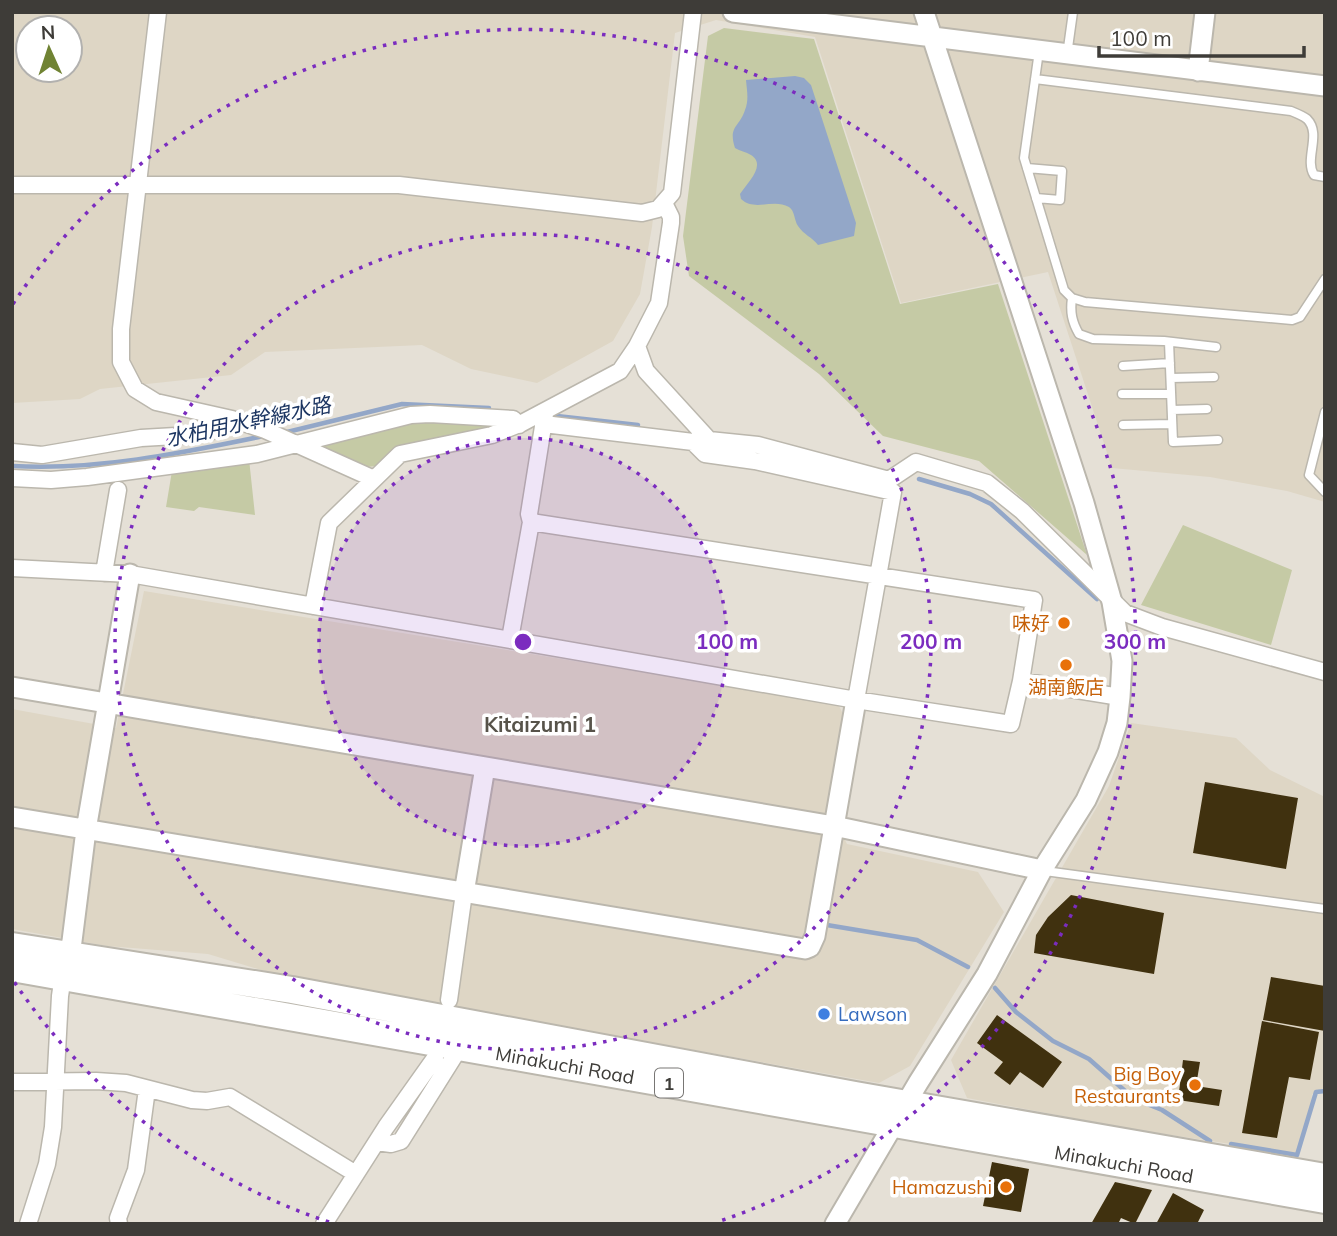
<svg xmlns="http://www.w3.org/2000/svg" width="1337" height="1236" font-family="Mulish,'Noto Sans JP',sans-serif">
  <style>
    .built { fill: #ded6c5; fill-rule: evenodd }
    .green { fill: #c5caa5 }
    .water { fill: #93a7c8 }
    .lines { fill: none; stroke-linecap: round; stroke-linejoin: round }
    .stream { stroke: #93a7c8; stroke-width: 4.5 }
    .building { fill: #40310f }
    .service-casing { stroke: #bbb7ad; stroke-width: 11 }
    .minor-casing { stroke: #bbb7ad; stroke-width: 19 }
    .tertiary-casing { stroke: #bbb7ad; stroke-width: 23 }
    .trunk-casing { stroke: #bbb7ad; stroke-width: 30 }
    .service { stroke: #fff; stroke-width: 8 }
    .minor { stroke: #fff; stroke-width: 16 }
    .tertiary { stroke: #fff; stroke-width: 19 }
    .trunk { stroke: #fff; stroke-width: 26 }
    .ring { fill: none; stroke: #7b2cbf; stroke-width: 3.5; stroke-dasharray: 3.5 7 }
    .food-dot { fill: #e8710a; stroke: #fff; stroke-width: 2.5 }
    .shop-dot { fill: #3f7fe0; stroke: #fff; stroke-width: 2.5 }
    .labels { text-anchor: middle; dominant-baseline: central; stroke-width: 7; stroke-linejoin: round; paint-order: stroke }
    .shield { fill: #fff; stroke: #787674; stroke-width: 2 }
    .shield-label { font-size: 18px; font-weight: bold; fill: #3e3c38 }
    .food-label { font-size: 19px; fill: #c56008; stroke: #fff; text-anchor: end }
    .shop-label { font-size: 19px; fill: #366cbe; stroke: #fff; text-anchor: start }
    .street-label { font-size: 19px; fill: #3e3c38; stroke: #fff }
    .water-label { font-size: 21px; font-style: italic; fill: #1d3662; stroke: #fff }
    .neighbourhood-label { font-size: 21px; font-weight: bold; fill: #57534a; stroke: #fff }
    .centre { fill: #7b2cbf; stroke: #fff; stroke-width: 3.5 }
    .ring-label { font-size: 21px; text-anchor: middle; font-weight: bold; fill: #7b2cbf; stroke: #fff; stroke-width: 7; stroke-linejoin: round; paint-order: stroke }
  </style>
  <rect width="100%" height="100%" fill="#e5e0d6"/>
  <path class="built" d="M12,12H1325V502L1287,491L1210,477L1112,468L1048,272L901,303L815,37L716,20L675,33L652,227L640,294L613,341L537,383L471,369L422,345L265,352L231,375L100,389L80,399L12,403ZM28,28H70V70H28Z
    M144,591L838,704L843,714L829,808L847,844L978,872L1004,912L910,1066L879,1083L288,978L208,954L107,946L12,929V709L116,728Z
    M1131,723L1236,738L1270,770L1325,797V1091L1312,1094L1311,1106L1296,1154L1131,1129L967,1098L951,1060L1109,786Z"/>
  <path class="green" d="M724,28L814,39L900,304L998,284L1087,555L979,461L883,436L819,374L689,276L683,236L708,36Z
    M420,418L507,422L472,433L396,447L379,466L365,467L313,443Z
    M249,459L255,515L199,507L194,511L166,507L172,471Z
    M1183,525L1292,570L1271,645L1141,605Z"/>
  <path class="water" d="M795,76L804,78L811,85L856,223L854,236L818,245C812,237 804,235 798,226C794,220 795,211 789,207C773,198 755,212 741,199L740,194C747,183 767,165 751,155C746,152 740,151 735,148C728,126 739,128 745,110C749,100 747,91 746,80Z"/>
  <g class="lines">
    <path class="stream" d="M557,416L638,425
      M283,433L402,404L489,408
      M12,466C97,471 182,453 264,436
      M919,479L970,494L991,504L1097,599
      M827,925L917,940L968,967
      M995,988L1016,1012L1053,1041L1089,1059L1133,1098
      M1147,1104L1162,1110L1210,1141
      M1231,1144L1297,1155L1316,1092L1325,1091"/>
  </g>
  <path class="building" d="M1205,782L1298,798L1286,869L1193,853Z
    M1071,895L1164,913L1154,974L1034,953L1036,935L1048,917Z
    M1271,977L1325,986V1031L1263,1020Z
    M997,1015L1062,1062L1043,1088L1020,1072L1010,1085L994,1073L1003,1062L977,1043Z
    M1262,1021L1319,1032L1310,1080L1289,1077L1277,1138L1242,1133Z
    M1183,1060L1200,1062L1196,1086L1222,1090L1219,1106L1178,1100Z
    M992,1162L1029,1169L1021,1212L983,1206Z
    M1115,1182L1152,1190L1135,1224L1121,1218L1118,1224H1091Z
    M1173,1193L1204,1210L1197,1224H1156Z"/>
  <g class="lines">
    <defs>
      <path id="service" d="M1039,51L1024,158L1064,290L1072,298L1085,302L1292,320L1300,317L1325,279
        M1067,55L1073,12
        M1035,79L1291,111C1296,113 1303,116 1307,119C1322,134 1304,159 1314,175L1325,177
        M1027,168L1062,171L1060,200L1036,198
        M1072,298C1070,312 1072,322 1079,334L1093,339L1164,341L1216,347
        M1169,342L1173,442L1218,440
        M1123,366L1170,363
        M1171,378L1214,377
        M1122,394H1171
        M1172,410L1207,409
        M1325,412L1309,475L1325,492
        M1123,425L1172,424
        M1045,871L1325,909"/>
      <path id="minor" d="M158,12L121,329V362L135,389L156,402L232,419L265,430L374,479
        M12,185H399L642,213L658,209L672,193L693,12
        M637,346L646,371L709,440L758,445L889,480L916,462L987,483L1022,511L1125,613L1162,627L1325,672
        M544,424L693,442L705,454L755,461L893,492L856,700
        M12,452L42,455L141,438L193,435L222,429L232,419
        M12,478L51,480L87,477L257,454L411,415L430,414L513,419L519,425
        M12,568L130,574L856,700L1011,724L1021,681L1034,600L531,522
        M104,573L118,490
        M313,606L329,523L400,454L492,435L522,423L620,371L637,346L659,303L671,223V217L664,203
        M510,639L531,522L529,514L545,414
        M1021,681L1120,697
        M449,1000L464,893
        M12,1082L96,1081L126,1083L192,1100L207,1101L230,1097L356,1174
        M377,1142L391,1144L401,1141L460,1047
        M28,1224L47,1164L53,1127L60,996L63,976
        M119,1224L118,1218L136,1170L147,1089
        M324,1224L386,1127L435,1058"/>
      <path id="tertiary" d="M733,12L1325,86
        M1198,71L1205,12
        M12,687L834,826L1042,870
        M12,817L805,949L810,947L815,936L856,700
        M464,893L485,767
        M66,967L72,941L86,830L130,574
        M835,1224L918,1083L987,974L1042,870L1086,800L1108,752L1117,723L1120,697L1122,661L1112,602L1084,503L924,12"/>
      <path id="trunk" d="M12,946L292,990L855,1095L1325,1177
        M12,968L1325,1200"/>
    </defs>
    <use href="#service" class="service-casing"/>
    <use href="#minor" class="minor-casing"/>
    <use href="#tertiary" class="tertiary-casing"/>
    <use href="#trunk" class="trunk-casing"/>
    <use href="#service" class="service"/>
    <use href="#minor" class="minor"/>
    <use href="#tertiary" class="tertiary"/>
    <use href="#trunk" class="trunk"/>
  </g>
  <circle cx="523" cy="642" r="204" fill="#7b2cbf" fill-opacity=".12"/>
  <g class="ring">
    <circle cx="523" cy="642" r="204"/>
    <circle cx="523" cy="642" r="408"/>
    <path d="M329 1222A612 612 0 0 1 13 980M13 304A612 612 0 1 1 717 1222"/>
  </g>
  <g class="food-dot">
    <circle cx="1064" cy="623" r="7"/>
    <circle cx="1066" cy="665" r="7"/>
    <circle cx="1195" cy="1085" r="7"/>
    <circle cx="1006" cy="1187" r="7"/>
  </g>
  <circle class="shop-dot" cx="824" cy="1014" r="7"/>
  <g class="labels">
    <rect class="shield" x="655" y="1068.5" width="28" height="29" rx="5"/>
    <g class="shield-label">
      <text x="669" y="1083">1</text>
    </g>
    <g class="food-label">
      <text x="1050" y="623">味好</text>
      <text x="1066" y="687" text-anchor="middle">湖南飯店</text>
      <text x="1181" y="1074">Big Boy<tspan x="1181" dy="22">Restaurants</tspan></text>
      <text x="992" y="1187">Hamazushi</text>
    </g>
    <g class="shop-label">
      <text x="838" y="1014">Lawson</text>
    </g>
    <g class="street-label">
      <text transform="translate(565 1065) rotate(10)">Minakuchi Road</text>
      <text transform="translate(1124 1164) rotate(10)">Minakuchi Road</text>
    </g>
    <g class="water-label">
      <text transform="translate(248 421) rotate(-12)">水柏用水幹線水路</text>
    </g>
    <g class="neighbourhood-label">
      <text x="540" y="724">Kitaizumi 1</text>
    </g>
  </g>
  <circle cx="523" cy="642" r="10" class="centre"/>
  <g class="ring-label">
    <text x="727" y="649">100 m</text>
    <text x="931" y="649">200 m</text>
    <text x="1135" y="649">300 m</text>
  </g>
  <rect width="1337" height="1236" fill="none" stroke="#3e3c38" stroke-width="28"/>
  <g transform="translate(49 49) rotate(357)"><circle r="33" fill="#ffffff" stroke="#b2b1af" stroke-width="2"/>
  <path d="M0-5L12 26L0 18L-12 26Z" fill="#708333"/>
  <text y="-10" font-size="19" font-weight="bold" text-anchor="middle" fill="#3e3c38">N</text>
  </g>
  <path d="M1099 46v10h205v-10" fill="none" stroke="#3e3c38" stroke-width="3.5"/>
  <text x="1110" y="46" font-size="21" fill="#3e3c38" stroke="#ffffff" stroke-width="5" paint-order="stroke">100 m</text>
</svg>
